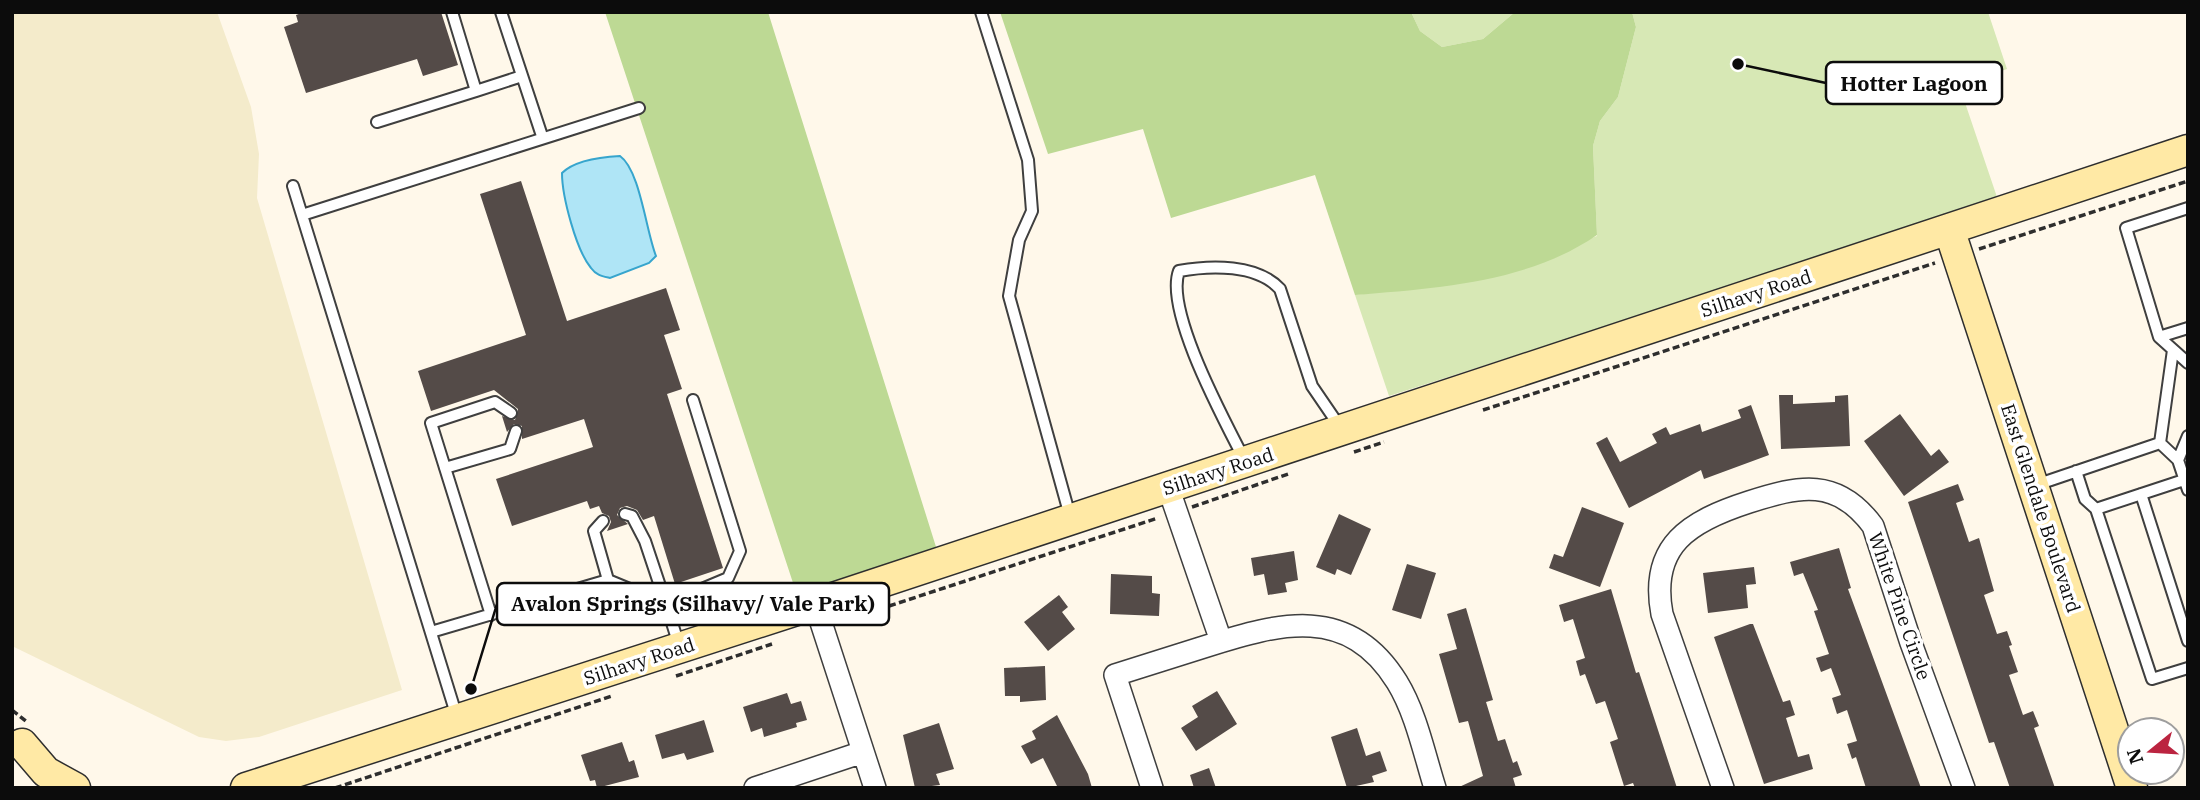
<svg xmlns="http://www.w3.org/2000/svg" width="2200" height="800" font-family="'IBM Plex Serif',serif">
  <style>
    .farmland { fill: #f4ebcb }
    .green { fill: #d7e8b5 }
    .forest { fill: #bdd994 }
    .water { fill: #afe5f6; stroke: #37a5cd; stroke-width: 2 }
    .building { fill: #544b48 }
    .lines { fill: none; stroke-linecap: round; stroke-linejoin: round }
    .lane-casing { stroke: #3f3f3f; stroke-width: 14 }
    .street-casing { stroke: #3f3f3f; stroke-width: 24 }
    .secondary-casing { stroke: #2e2e2e; stroke-width: 33 }
    .path { stroke: #2e2e2e; stroke-width: 3.5; stroke-dasharray: 7 3.5; stroke-linecap: butt }
    .lane { stroke: #fff; stroke-width: 10 }
    .street { stroke: #fff; stroke-width: 21 }
    .secondary { stroke: #ffe9a5; stroke-width: 30 }
    .labels { text-anchor: middle; dominant-baseline: central; stroke-width: 7; stroke-linejoin: round; paint-order: stroke }
    .street-label { font-size: 19px; fill: #0c0c0c; stroke: #fff }
    .leader { fill: none; stroke: #0c0c0c; stroke-width: 2.5 }
    .callout-dot { fill: #0c0c0c; stroke: #fff; stroke-width: 2.5 }
    .callout { fill: #fff; stroke: #0c0c0c; stroke-width: 2.5 }
    .callout-label { font-size: 21px; text-anchor: middle; font-weight: bold; fill: #0c0c0c }
  </style>
  <rect width="100%" height="100%" fill="#fff8ea"/>
  <path class="farmland" d="M12,12H217L251,107L259,154L257,198L402,690L259,737L226,741L199,737L12,646Z"/>
  <path class="green" d="M1411,12H1515L1483,39L1442,47L1420,31Z
    M1632,12H1988L2007,69L1959,85L1998,200L1389,396L1355,295L1473,281L1597,236L1593,146L1600,121L1618,97L1636,27Z"/>
  <path class="forest" d="M605,12H768L937,550L797,595Z
    M1000,12H1411L1420,31L1442,47L1483,39L1515,12H1632L1636,27L1618,97L1600,121L1593,146L1597,235C1527,283 1438,288 1355,295L1315,175L1171,218L1143,129L1048,154Z"/>
  <path class="water" d="M620,156C640,170 646,231 656,256L649,263L610,278C602,276 596,275 591,268C576,250 562,196 562,173C575,160 602,157 620,156Z"/>
  <path class="building" d="M304,12H441L458,65L423,76L417,59L306,93L284,27L298,22L296,15Z
    M521,181L567,321L666,288L680,330L664,335L682,389L667,394L723,568L675,584L654,516L643,520L637,510L627,506L620,508L617,515L628,524L607,531L611,522L609,516L602,513L599,506L590,509L587,501L512,526L496,479L593,447L584,419L522,439V426L514,424L507,432L502,416L515,420L518,409L494,390L431,411L418,371L526,335L480,194Z
    M1779,395H1793V404L1835,402V396L1848,395L1850,446L1781,449Z
    M1751,405L1769,455L1704,479L1701,470L1629,508L1596,443L1607,437L1620,462L1657,443L1652,434L1666,427L1670,435L1700,424L1702,432L1741,418L1738,410Z
    M1900,414L1931,456L1939,449L1949,462L1904,496L1864,441Z
    M1958,484L1964,500L1956,503L1969,542L1979,538L1994,591L1984,595L1997,634L2007,631L2012,645L2009,646L2018,672L2009,675L2023,715L2033,711L2039,726L2034,728L2055,788H2010L1994,742L1989,743L1908,502Z
    M1582,507L1624,523L1600,587L1549,568L1554,554L1563,557Z
    M1339,514L1371,529L1351,575L1337,569L1335,575L1316,567Z
    M1839,548L1851,588L1848,589L1921,788H1866L1856,757L1852,759L1847,744L1857,741L1847,710L1837,714L1832,698L1841,695L1831,668L1821,672L1816,658L1829,654L1814,611L1818,610L1803,573L1794,576L1790,562Z
    M1294,551L1298,580L1285,583L1287,592L1268,595L1264,574L1254,576L1251,558Z
    M1407,564L1436,573L1421,619L1392,610Z
    M1754,567L1756,584L1746,585L1748,608L1708,613L1703,573Z
    M1111,574L1152,576V593L1160,594L1159,616L1110,614Z
    M1611,589L1636,673L1639,672L1677,788H1635L1633,783L1624,786L1610,742L1618,739L1605,701L1596,704L1585,674L1580,676L1576,661L1585,658L1573,619L1564,622L1559,605Z
    M1059,595L1068,607L1062,612L1075,629L1048,651L1024,622Z
    M1466,608L1493,700L1486,702L1498,741L1505,739L1513,763L1517,761L1522,775L1513,778L1516,788H1457L1483,776L1468,721L1459,723L1439,654L1457,649L1447,614Z
    M1750,624H1753L1783,702L1790,700L1795,715L1786,718L1798,757L1809,754L1813,769L1764,784L1714,637Z
    M1045,666L1046,700L1020,702V696H1005L1004,668Z
    M1217,691L1237,724L1196,751L1181,728L1198,717L1192,706Z
    M787,693L791,704L801,701L807,720L796,723L797,727L764,737L762,728L751,732L743,707Z
    M1057,715L1088,774L1092,788H1058L1043,758L1031,764L1021,746L1036,739L1032,731Z
    M704,720L714,752L687,760L684,753L662,759L655,735Z
    M939,723L954,769L936,774L940,785L915,788L903,735Z
    M1357,728L1366,756L1380,751L1387,771L1372,776L1374,782L1347,788L1331,737Z
    M622,742L629,762L634,760L639,777L597,788L595,780L590,781L581,755Z
    M1209,768L1216,788H1194L1190,775Z"/>
  <g class="lines">
    <defs>
      <path id="lane" d="M452,12L476,91L522,76
        M501,12L542,136
        M981,12L1028,160L1032,211L1019,240L1009,296L1070,516
        M377,122L476,91
        M293,186L457,717
        M2188,208L2126,228L2159,337L2188,363
        M302,215L639,108
        M2159,337L2188,328
        M2173,350L2160,443L2178,460L2188,490
        M2178,460L2188,436
        M1245,461C1226,423 1164,311 1179,271C1211,265 1257,264 1280,289L1312,386L1340,427
        M445,468L510,449L516,431
        M2076,471L2085,499L2096,509L2152,679L2188,668
        M2036,485L2160,443
        M2141,494L2188,641
        M2096,509L2184,480
        M625,514L632,516L645,541L666,604L728,578L740,551L693,400
        M603,521L594,531L608,580
        M491,615L431,423L495,402L511,413
        M431,632L608,580L666,604L679,645"/>
      <path id="street" d="M1168,487L1221,641
        M815,604L875,788
        M755,788L863,752
        M1152,788L1115,675C1146,665 1176,656 1207,646C1279,623 1349,604 1397,682C1416,713 1424,753 1435,788
        M1723,788L1662,614C1649,545 1690,521 1749,502C1799,486 1837,477 1873,526L1911,643L1964,788"/>
      <path id="secondary" d="M1949,229L2132,788
        M22,744L46,772L75,788
        M246,788L815,604L2188,150"/>
    </defs>
    <use href="#lane" class="lane-casing"/>
    <use href="#street" class="street-casing"/>
    <use href="#secondary" class="secondary-casing"/>
    <path class="path" d="M1979,249L2188,181
      M1483,410L1935,263
      M1354,452L1384,442
      M1192,507L1291,473
      M889,606L1158,518
      M676,676L772,644
      M12,710L27,722
      M335,788L612,696"/>
    <use href="#lane" class="lane"/>
    <use href="#street" class="street"/>
    <use href="#secondary" class="secondary"/>
  </g>
  <g class="labels">
    <g class="street-label">
      <text transform="translate(1756 293) rotate(-18)">Silhavy Road</text>
      <text transform="translate(1218 471) rotate(-18)">Silhavy Road</text>
      <text transform="translate(2041 508) rotate(72)">East Glendale Boulevard</text>
      <text transform="translate(1900 606) rotate(71)">White Pine Circle</text>
      <text transform="translate(639 661) rotate(-18)">Silhavy Road</text>
    </g>
  </g>
  <path class="leader" d="M1738 64L1826 83M471 689L497 604"/>
  <g class="callout-dot">
    <circle cx="1738" cy="64" r="7"/>
    <circle cx="471" cy="689" r="7"/>
  </g>
  <g class="callout">
    <rect x="1826" y="62" width="176" height="42" rx="7"/>
    <rect x="497" y="583" width="392" height="42" rx="7"/>
  </g>
  <g class="callout-label">
    <text x="1914" y="91">Hotter Lagoon</text>
    <text x="693" y="611">Avalon Springs (Silhavy/ Vale Park)</text>
  </g>
  <rect width="2200" height="800" fill="none" stroke="#0c0c0c" stroke-width="28"/>
  <g transform="translate(2151 751) rotate(252)"><circle r="33" fill="#ffffff" stroke="#9e9e9e" stroke-width="2"/>
  <path d="M0-5L12 26L0 18L-12 26Z" fill="#bb2440"/>
  <text y="-10" font-size="19" font-weight="bold" text-anchor="middle" fill="#0c0c0c">N</text>
  </g>
</svg>
